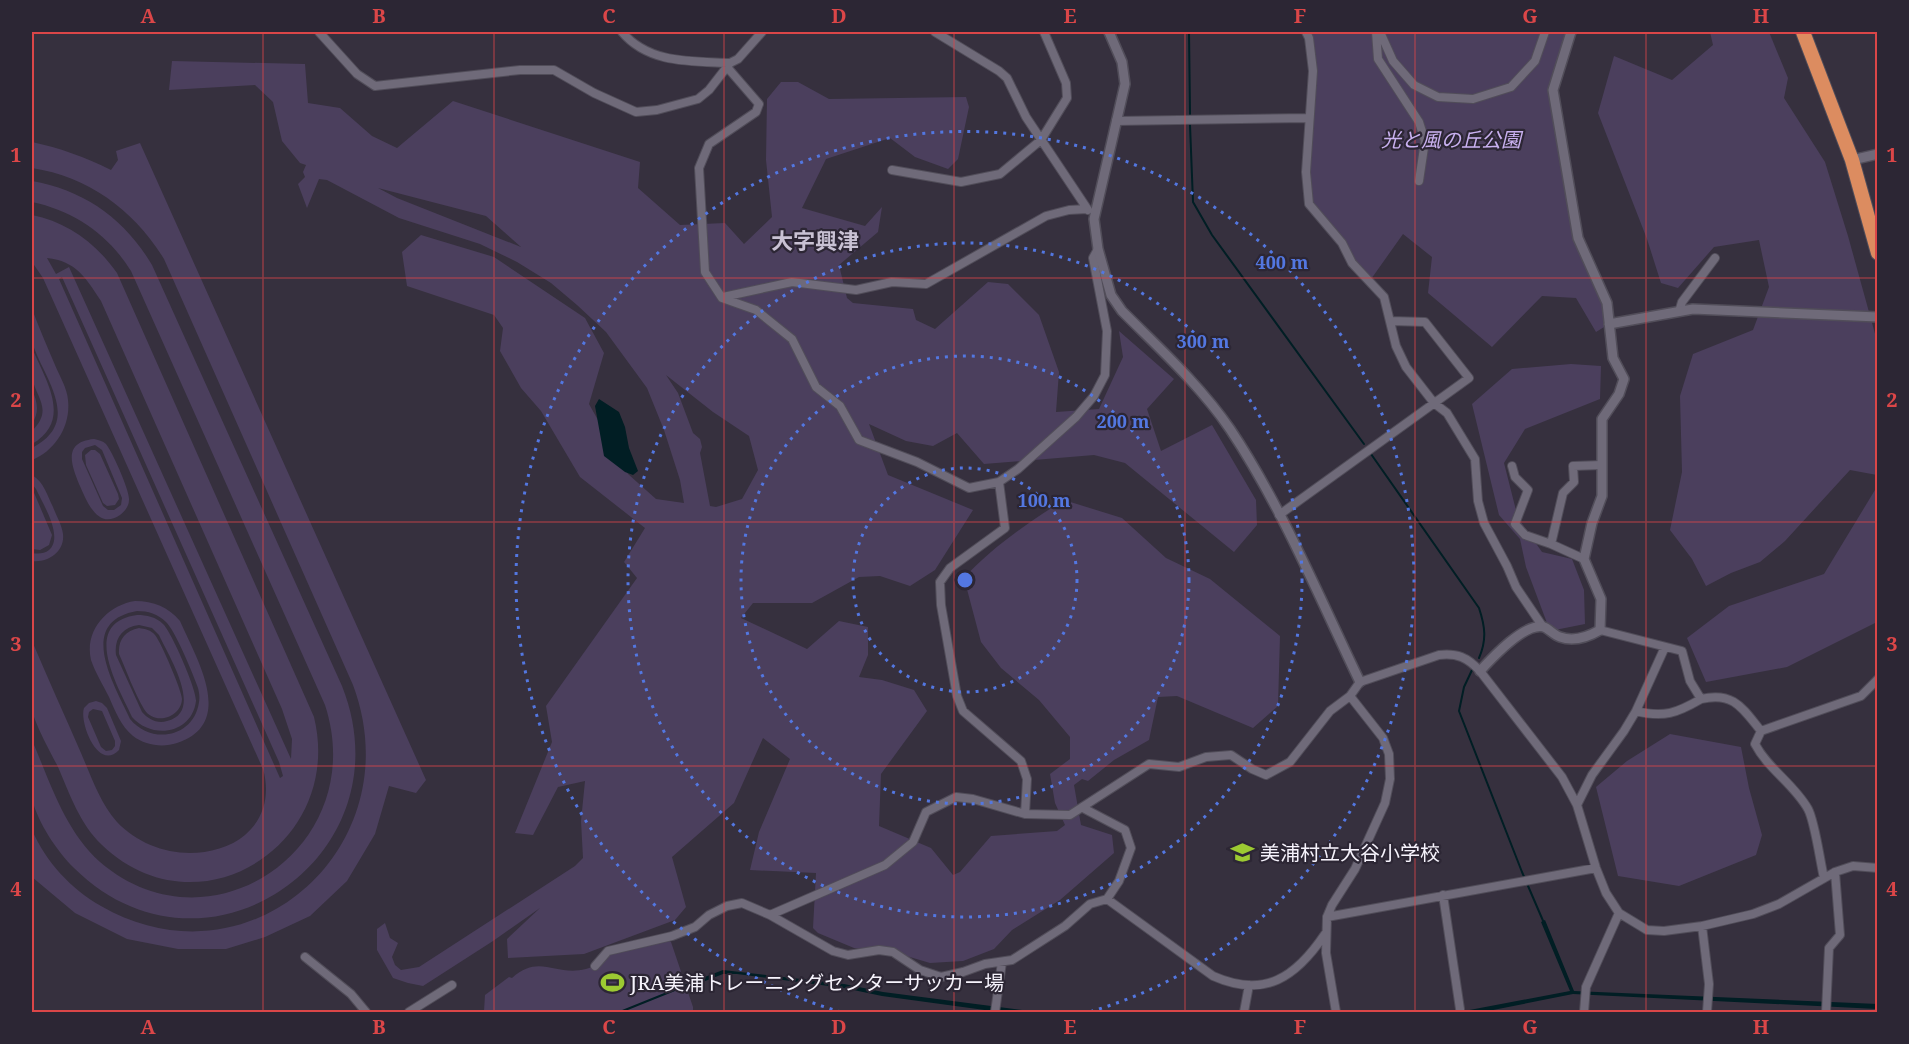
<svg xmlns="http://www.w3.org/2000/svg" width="1909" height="1044" font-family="'Noto Serif','Noto Sans JP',serif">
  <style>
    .green { fill: #4b3f5d; fill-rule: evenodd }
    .water { fill: #011e24 }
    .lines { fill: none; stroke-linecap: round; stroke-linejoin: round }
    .stream { stroke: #011e24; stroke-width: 2 }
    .minor-casing { stroke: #514d59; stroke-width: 10 }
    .tertiary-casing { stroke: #514d59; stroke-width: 12 }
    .trunk-casing { stroke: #514d59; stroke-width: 16 }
    .minor { stroke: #6f6a79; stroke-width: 8 }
    .tertiary { stroke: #6f6a79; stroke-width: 9 }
    .trunk { stroke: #dc8c60; stroke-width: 14 }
    .grid { fill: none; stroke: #db4648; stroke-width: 1.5; stroke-opacity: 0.55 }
    .ring { fill: none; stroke: #5377e1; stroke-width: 3; stroke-dasharray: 3 6 }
    .labels { text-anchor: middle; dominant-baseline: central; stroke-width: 4.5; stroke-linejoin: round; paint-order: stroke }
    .park-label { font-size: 20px; font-style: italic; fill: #c9b1f0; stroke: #2c2634 }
    .poi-label { font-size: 20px; fill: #f6f3fc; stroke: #2c2634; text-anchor: start }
    .quarter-label { font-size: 22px; font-weight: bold; fill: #c9c2d4; stroke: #2c2634 }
    .centre { fill: #5377e1; stroke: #2c2634; stroke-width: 3 }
    .ring-label { font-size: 18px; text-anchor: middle; font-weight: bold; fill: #5377e1; stroke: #2c2634; stroke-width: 4.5; stroke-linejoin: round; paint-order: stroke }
    .neatline { fill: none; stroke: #db4648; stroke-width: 2 }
    .grid-label { font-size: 20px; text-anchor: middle; font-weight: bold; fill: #db4648 }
  </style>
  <rect width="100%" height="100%" fill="#36303e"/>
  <path class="green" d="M1306,32H1571L1553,91L1578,238L1607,303L1609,324L1596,332L1576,298L1542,296L1492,347L1428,293L1432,257L1403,234L1369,282L1342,243L1309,204L1313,71Z
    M1710,32H1769L1788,78L1784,98L1825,162L1848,236L1877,341L1878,416C1874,427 1877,461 1877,475L1850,470L1785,541L1760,562L1731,573L1706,586L1692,559L1670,530L1682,472L1680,396L1693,354L1753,330L1769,287L1759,240L1714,247L1678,288L1661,283L1647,239L1598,113L1614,56L1672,80L1713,45Z
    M172,61L305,64L308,103L340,108L372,136L397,148L453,101L640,162L638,188L680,225L725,223L744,244L772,217L766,160L767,99L781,82H798L829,99L966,97L969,107L958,159L948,169L915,157L890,138L826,159L802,208L865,226L882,207L878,232L839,265L847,298L853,303L913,309L916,320L935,329L988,282L1008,284L1039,315L1059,372L1056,412L1099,409L1123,357L1119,331L1174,379L1147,409L1161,451L1212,425L1256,500L1257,525L1234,552L1125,463L1094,455L984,464L957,433L933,446L906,441L869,424L888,475L973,510L935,570L910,586L880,576L859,577L812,603H753L741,618L807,649L839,621L868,627V655L859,677L882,680L914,690L927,711L881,774L879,826L931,848L953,875L960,872L991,836L1057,831L1065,825L1055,803L1050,774L1070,759V737L1039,700L1001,668L981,642L964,578C992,547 1029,522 1064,500L1122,518L1166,558L1210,579L1280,636L1278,706L1253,728L1177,696L1158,697L1149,740L1114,760L1088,781L1082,779L1074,785L1081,825L1112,835L1114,853L1060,900L1012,930L994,949L963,961L930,963L893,952L854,948L818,933L813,928L816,873L750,870L759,832L790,759L763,738L734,803L672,857L686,907L675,920L584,954L508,958L507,939L540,908L493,941L423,986L408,983L393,978L377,950V929L385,923L390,938L398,943L392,957L395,965L401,970L419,967L575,866L583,858L581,821L585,781L558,787L533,835L515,833L552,742L546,706L637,578L624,562L645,528L580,477L541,411L521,388L500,351L503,328L494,315L407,286L402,252L421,235L494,257L585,318L604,353L589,404L628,474L656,499L684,503L680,480L664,430L647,388L606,332L577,305L551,283L517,262L480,244L399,218L327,180L319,179L307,208L298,184L305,177L303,172L306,165L300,163L282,141L273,102L255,85L169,90ZM378,188L486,216L521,247L397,198ZM666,375L713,412L749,436L758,470L742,499L716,507L710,506L700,453L702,447L700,439L693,433L678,393Z
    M32,142C60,148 85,157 111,170L118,160L116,151L140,143L426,780L416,793L389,786L375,834L347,881L310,916L265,937L226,949H178L127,939L75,913L32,877V830C46,862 71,889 101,906C251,992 413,845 353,685L164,259C134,210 89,177 32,168Z
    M32,181C84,190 125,219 152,265L342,686C410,857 204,997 74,868C57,851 38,823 32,799C28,785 31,756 32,740C50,782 65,831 100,862C211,957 371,846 325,705L131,271C108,234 74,211 32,202Z
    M32,215C67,222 96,243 117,273L314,717C345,844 198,937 102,845C80,824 70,795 58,767C51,753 34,723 32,709C30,704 32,697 32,691C32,674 31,658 32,641C48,679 65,716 81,753C91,776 100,803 117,822C136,842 163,853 190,853C209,853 231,847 245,835C265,818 270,793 263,769L43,278L32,262ZM47,258C76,261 86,278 101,301L282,709L292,739L291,759L69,267L56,274ZM62,277L279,762L283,776L280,778L59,279Z
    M32,309C39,328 47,346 55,365C60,377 67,388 68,400C71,426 55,451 32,460V448C84,421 43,378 32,342C29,332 31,319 32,309Z
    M32,348C46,381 73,420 32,444V431C53,410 37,399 32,378C30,369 31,357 32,348Z
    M1571,364L1601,366L1600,399L1525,429L1504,463L1518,518L1542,552L1572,559L1584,590L1585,624L1550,631L1526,567L1520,539L1499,515L1472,404L1512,369Z
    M32,389C37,402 40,411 32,424Z
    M94,439C98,440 103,441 106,444C112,451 130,491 129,500C129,506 125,511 120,515C97,531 86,499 79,484C71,464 63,442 94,439ZM95,445L102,450L122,498L121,505L114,510H108L103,506L82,459V452L85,448Z
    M91,450H95L100,454L118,494L119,499L115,505L107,506L103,503L86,465L85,455Z
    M32,475C44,482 47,495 53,507C56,515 62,525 63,534C65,552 48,563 32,561V553C38,554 44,554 49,550C64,537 43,504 36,489L32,484Z
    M32,488L52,535L49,545L40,550L32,549Z
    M1875,490H1878L1877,622L1787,667L1706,682L1687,638L1729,606L1824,574Z
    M135,601C154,601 168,607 180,621C196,658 237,723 177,743C162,748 145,745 133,736C121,726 115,711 109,697C103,685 95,672 91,660C84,630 108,605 135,601ZM137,611C148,611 158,614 166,622C175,630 194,676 198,688C199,692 200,697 199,702C194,738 151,745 130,719C115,686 75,622 137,611Z
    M137,615C147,615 156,617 163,624C171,631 197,690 196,701C192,734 152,740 132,717C119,688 79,623 137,615ZM139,625L152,628L159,635C168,655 205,712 167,721C157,724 148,719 142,712L116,655C114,639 122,627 139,625Z
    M139,628C145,629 151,630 155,635C161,642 182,691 182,699C181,718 154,726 144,709C134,692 127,672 119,654C118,640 125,631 139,628Z
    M96,701L102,703L107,708L121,741L119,750C98,772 79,722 84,708L89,703ZM93,709L102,711L115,741V746L112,750L106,751L101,747L88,717L89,712Z
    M1670,734L1741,747L1749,788L1762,835L1756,855L1679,886L1618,876L1596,787L1627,761Z
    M666,939L671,942L693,1007V1012H459L484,1011L485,995L509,977L512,978C540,953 555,977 586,969C600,966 601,955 611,951C626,944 649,942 666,939Z"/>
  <path class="water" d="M599,399L619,412L625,427L629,448L638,471L633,475L625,472L604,456L595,406Z
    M1545,920L1574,991L1878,1004L1877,1009L1573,994L1483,1012H1459L1570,991L1541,922Z
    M723,970L844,984L883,992L1038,1012L992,1011L882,996L844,988L737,974H723L690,987L689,983Z"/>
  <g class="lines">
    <path class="stream" d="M1189,32L1190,114
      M1190,125L1193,202L1212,235L1364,444
      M1371,454L1479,608C1485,626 1487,640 1479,658
      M1472,670L1464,687L1459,711L1522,872L1544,923
      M620,1012L692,983"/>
    <defs>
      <path id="minor" d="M319,32L357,74L375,86L520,70H554L594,93L636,112L657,110L698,99L709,90L730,63
        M622,32C649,64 691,61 730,63L738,59L762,32
        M935,32L999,71L1007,78L1026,117L1088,210
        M1306,32L1309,38L1313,71L1306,172L1309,204L1342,243L1352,263L1384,297L1396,346L1406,367L1434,403L1447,413L1475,459L1478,501L1484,523L1507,566L1516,587L1543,627
        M1376,32L1378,59L1419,122L1425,141L1419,181
        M1380,32L1393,61L1414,85L1438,97L1473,99L1511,87L1535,61L1545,32
        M727,67L759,104L756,112L709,144L699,168L705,272L722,298L756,310L792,339L816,387L840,406L859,440L917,462L969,488L999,482L1018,469L1076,417L1094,396L1105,375L1107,331L1093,258L1098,249
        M1116,121L1309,118
        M892,170L961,182L1000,174L1041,140L1067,98L1066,83L1044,32
        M723,297L792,282L856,290L892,282L926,284L1046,216L1069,210L1087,209
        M1679,312L1682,302L1715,258
        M1512,466L1515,477L1528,490L1515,524L1525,535L1551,544
        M999,482L1005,528L950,568L940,582L941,605L957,696L963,711L1021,761L1027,779L1025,814
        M1279,515L1469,378L1425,322L1391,321
        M1584,559L1551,544L1563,493L1574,482L1573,466L1602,465
        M1600,630L1682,651L1690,681L1701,699C1734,691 1743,709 1761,731L1861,696L1878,679
        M1636,711C1664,718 1677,713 1701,699
        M1761,731L1755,744C1768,769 1794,784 1808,809C1815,822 1820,861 1824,878
        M1577,805L1592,775L1624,731L1636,711L1665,647
        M1443,895L1460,1009
        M1107,899L1213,976C1265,999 1296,977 1325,934
        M770,915L885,865L913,842L926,812L956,797L973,799L1025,814L1070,815L1149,764L1179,767L1206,757L1231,755L1252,769L1266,775L1290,762L1330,711L1350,696L1360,682L1439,655C1457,653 1467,657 1480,671L1562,777L1577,805L1596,868L1606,893L1619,913L1647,930L1664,931L1702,926L1753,914L1779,904L1835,872L1853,866L1878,868
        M1327,917L1596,868
        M1702,926L1709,984L1707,1012
        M305,957L351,994L366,1012
        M595,966L608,951L672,936L695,927L709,915L727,906L742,903L770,915L833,951L848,955L879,950L893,952L920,970L941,977L963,972L985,964L1012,960L1065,926L1090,904L1107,899L1119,881L1131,848L1125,830L1083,808
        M409,1012L452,985
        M995,1012L1002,962
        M1244,1012L1249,985
        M1336,1012L1326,953L1327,917L1332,905L1355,869L1385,803L1390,779L1389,754L1383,738L1350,696
        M1584,1012L1586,987L1619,913
        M1826,1012L1829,948L1840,935L1835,872"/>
      <path id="tertiary" d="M1109,32L1122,62L1125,84L1094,219L1098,249L1111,295L1122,311C1159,348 1200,385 1230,429C1281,505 1320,599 1360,682
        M1852,160L1878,154
        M1609,324L1693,309L1878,317
        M1480,671C1492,658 1525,622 1544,627C1549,629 1554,635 1560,637C1574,642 1588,637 1600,630L1601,599L1584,559L1592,523L1602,496V419L1619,394L1624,379L1613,358L1607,303L1578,238L1553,90L1571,32"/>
      <path id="trunk" d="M1803,32L1852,160L1878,253"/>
    </defs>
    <use href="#minor" class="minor-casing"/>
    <use href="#tertiary" class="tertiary-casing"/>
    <use href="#trunk" class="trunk-casing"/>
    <use href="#minor" class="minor"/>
    <use href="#tertiary" class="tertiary"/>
    <use href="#trunk" class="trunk"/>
  </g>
  <path class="grid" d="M263,32V1012M494,32V1012M724,32V1012M954,32V1012M1185,32V1012M1415,32V1012M1646,32V1012M32,278H1878M32,522H1878M32,766H1878"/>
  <g class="ring">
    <circle cx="965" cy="580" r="112"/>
    <circle cx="965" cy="580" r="224"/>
    <circle cx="965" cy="580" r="337"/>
    <path d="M841 1012A449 449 0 1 1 1089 1012"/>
  </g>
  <defs>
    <symbol id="school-bare" viewBox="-9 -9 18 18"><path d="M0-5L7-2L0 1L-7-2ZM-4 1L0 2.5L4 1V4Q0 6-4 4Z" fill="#9cca32" stroke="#2c2634" stroke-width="2.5" paint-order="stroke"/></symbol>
    <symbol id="stadium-bare" viewBox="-9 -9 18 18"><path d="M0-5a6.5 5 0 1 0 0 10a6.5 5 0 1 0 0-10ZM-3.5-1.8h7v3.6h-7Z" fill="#9cca32" stroke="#2c2634" stroke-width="2.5" paint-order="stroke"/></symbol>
  </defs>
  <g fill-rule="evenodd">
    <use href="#school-bare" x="1226" y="836" width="33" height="33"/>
    <use href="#stadium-bare" x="596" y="966" width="33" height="33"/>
  </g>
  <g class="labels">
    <g class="park-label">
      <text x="1451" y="139">光と風の丘公園</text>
    </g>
    <g class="poi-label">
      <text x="1260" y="852">美浦村立大谷小学校</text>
      <text x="630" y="982">JRA美浦トレーニングセンターサッカー場</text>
    </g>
    <g class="quarter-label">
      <text x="815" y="240">大字興津</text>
    </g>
  </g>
  <circle cx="965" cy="580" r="9" class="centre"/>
  <g class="ring-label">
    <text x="1282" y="269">400 m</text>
    <text x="1203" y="348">300 m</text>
    <text x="1123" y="428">200 m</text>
    <text x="1044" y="507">100 m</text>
  </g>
  <rect width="1909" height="1044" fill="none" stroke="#2c2634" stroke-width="66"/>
  <rect x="33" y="33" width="1843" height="978" class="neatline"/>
  <g class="grid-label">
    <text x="148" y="23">A</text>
    <text x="379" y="23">B</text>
    <text x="609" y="23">C</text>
    <text x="839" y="23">D</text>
    <text x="1070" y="23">E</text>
    <text x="1300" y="23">F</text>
    <text x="1530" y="23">G</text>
    <text x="1761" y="23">H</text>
    <text x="16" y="162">1</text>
    <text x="1892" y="162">1</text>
    <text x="16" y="407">2</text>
    <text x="1892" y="407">2</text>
    <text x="16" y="651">3</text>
    <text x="1892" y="651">3</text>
    <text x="16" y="896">4</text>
    <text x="1892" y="896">4</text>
    <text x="148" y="1034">A</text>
    <text x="379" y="1034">B</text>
    <text x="609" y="1034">C</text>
    <text x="839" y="1034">D</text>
    <text x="1070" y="1034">E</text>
    <text x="1300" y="1034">F</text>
    <text x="1530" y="1034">G</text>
    <text x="1761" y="1034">H</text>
  </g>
</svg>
